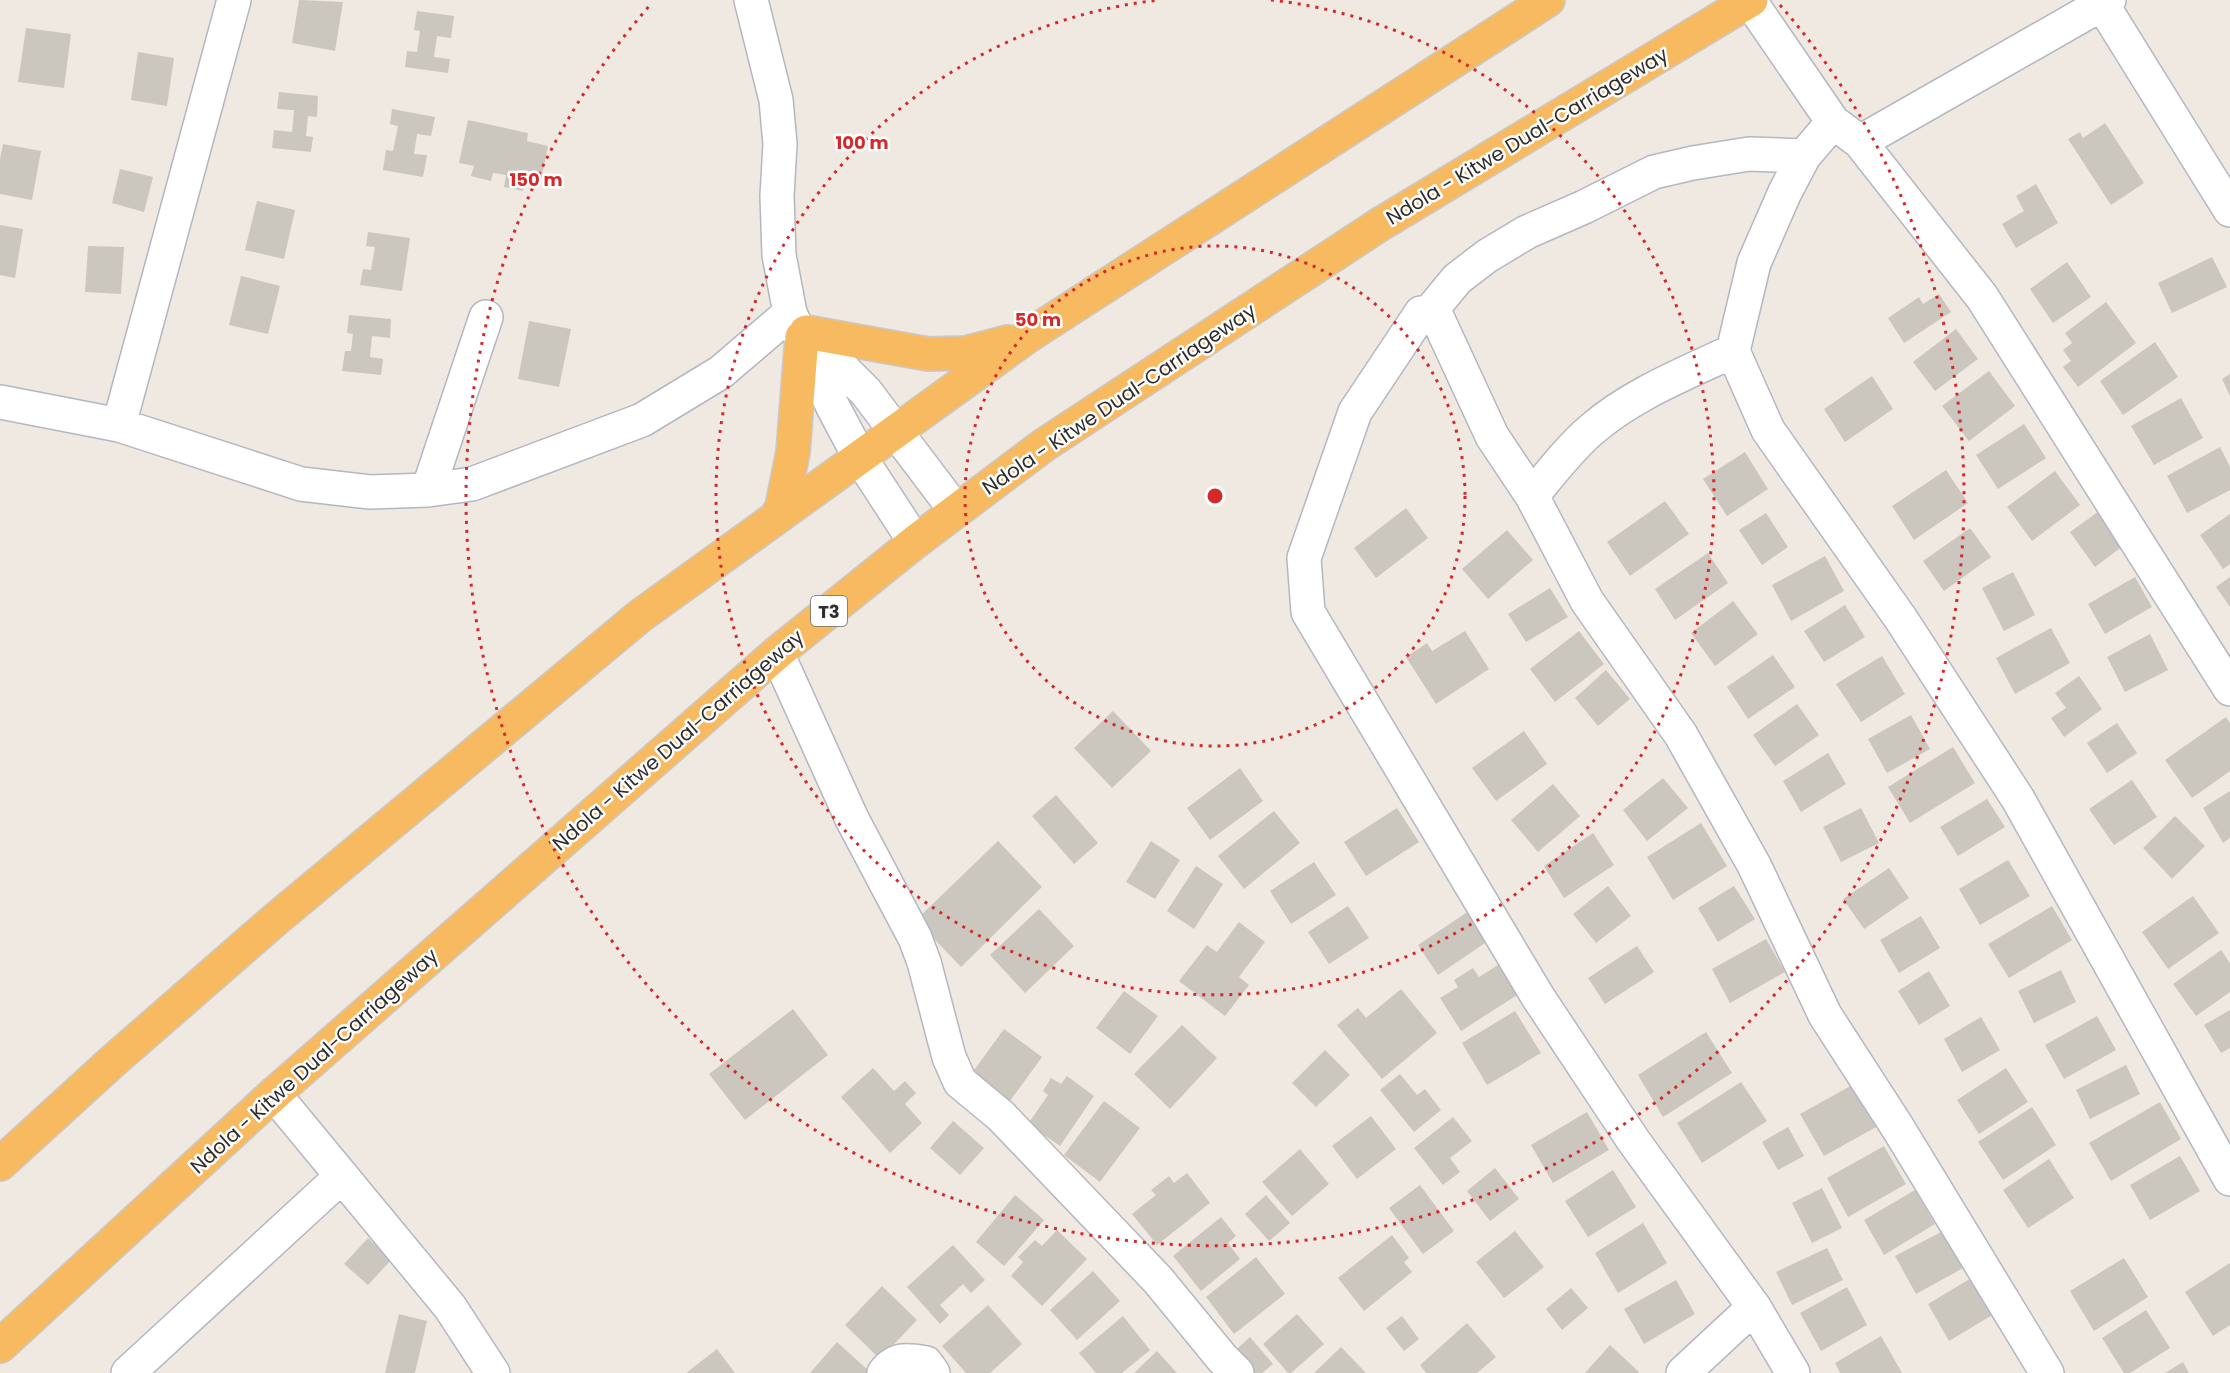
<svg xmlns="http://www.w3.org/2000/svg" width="2230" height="1373" font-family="Poppins,sans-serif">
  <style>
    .building { fill: #cbc7bf }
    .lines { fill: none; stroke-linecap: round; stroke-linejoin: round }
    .minor-casing { stroke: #b4b7c1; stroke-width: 36 }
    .trunk-casing { stroke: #c9c9c9; stroke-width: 36 }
    .minor { stroke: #fff; stroke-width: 33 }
    .trunk { stroke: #f8ba60; stroke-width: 33 }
    .ring { fill: none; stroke: #d62828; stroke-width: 3; stroke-dasharray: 3 6 }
    .labels { text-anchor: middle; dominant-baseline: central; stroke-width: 5; stroke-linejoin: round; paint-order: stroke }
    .shield { fill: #fff; stroke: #6d6d6d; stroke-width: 1.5 }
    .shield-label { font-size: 18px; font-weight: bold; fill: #2e2e2e }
    .street-label { font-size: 20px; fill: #2e2e2e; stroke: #fff }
    .centre { fill: #d62828; stroke: #fff; stroke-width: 3 }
    .ring-label { font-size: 18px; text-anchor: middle; font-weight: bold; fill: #d62828; stroke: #fff; stroke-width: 5; stroke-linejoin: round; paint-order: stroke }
  </style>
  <rect width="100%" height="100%" fill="#efe9e1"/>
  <path class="building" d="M299,0L343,2L335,51L292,43Z
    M417,11L454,16L451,38L437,36L434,57L450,59L448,73L405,67L407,51L417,52L420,31L414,30Z
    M26,28L71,34L64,88L18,82Z
    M138,52L174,58L167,106L131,100Z
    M279,92L318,96L317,117L308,116L306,136L313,137L311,152L272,148L274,130L292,132L294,110L277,109Z
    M392,109L435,117L431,136L417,134L414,154L427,155L423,177L383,170L386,150L393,151L398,126L390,124Z
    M468,120L528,133L527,141L548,146L540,185L524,182L523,191L504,187L506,175L493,173L491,181L471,176L474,166L459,163Z
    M2105,123L2144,183L2111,205L2068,139L2080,132L2083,138Z
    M3,144L41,151L32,200L0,194V159Z
    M120,169L153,177L144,212L112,203Z
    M2036,184L2058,223L2016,248L2002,224L2024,211L2016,196Z
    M257,201L295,210L284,259L245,250Z
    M0,225L23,229L15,278L0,275Z
    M368,232L410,238L402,291L360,285L363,269L371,270L375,247L366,246Z
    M88,246L124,247L121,294L85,292Z
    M2212,257L2227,287L2172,313L2158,283Z
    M2067,262L2091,297L2053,323L2030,289Z
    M241,276L280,286L268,334L229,325Z
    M1939,294L1951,312L1904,343L1888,318L1919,297L1923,304Z
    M2106,302L2136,343L2078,387L2063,367L2071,361L2063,350L2072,343L2065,333Z
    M349,315L391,319L390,338L372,336L370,357L383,359L381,375L342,371L345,351H351L353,334L347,333Z
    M529,321L571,329L559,387L518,379Z
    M1956,329L1978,359L1935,391L1913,362Z
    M2155,342L2178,377L2123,415L2100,381Z
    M1989,371L2015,406L1969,441L1942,406Z
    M2230,374V396L2222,379Z
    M1872,376L1893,409L1845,442L1824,409Z
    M2181,398L2203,438L2154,465L2131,426Z
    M2024,424L2046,458L1998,489L1976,455Z
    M2220,447L2230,467V490L2187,513L2167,476Z
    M1745,452L1768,489L1727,516L1703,479Z
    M1946,470L1968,503L1914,540L1892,506Z
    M2055,471L2080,505L2032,541L2007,507Z
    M1665,501L1689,534L1630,576L1607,542Z
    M1406,508L1428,538L1376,578L1354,548Z
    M2102,509L2127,543L2095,567L2070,532Z
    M1766,513L1788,547L1762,565L1739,530Z
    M2230,514V564L2223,569L2200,535Z
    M1970,528L1991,557L1944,591L1923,561Z
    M1507,530L1533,560L1488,599L1462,569Z
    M1708,553L1728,583L1675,620L1655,589Z
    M1825,556L1844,591L1791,621L1772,585Z
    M2013,572L2035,615L2004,631L1982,588Z
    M2135,577L2152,607L2105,634L2088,604Z
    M2230,577V607L2216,587Z
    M1550,588L1568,617L1526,642L1508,614Z
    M1733,601L1758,634L1715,666L1691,633Z
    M1845,605L1865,637L1824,662L1804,631Z
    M2051,628L2070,663L2015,694L1996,658Z
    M1465,631L1489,669L1436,704L1406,657L1427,643L1432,651Z
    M1579,631L1604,664L1555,702L1530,669Z
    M2150,634L2168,670L2125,692L2107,657Z
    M1773,655L1795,687L1748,719L1727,687Z
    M1882,656L1905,694L1861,722L1836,684Z
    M1606,670L1630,699L1598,726L1575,698Z
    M2079,676L2102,709L2064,737L2051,718L2066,708L2055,693Z
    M1797,704L1819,735L1775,766L1753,735Z
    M1113,711L1151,751L1112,788L1074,748Z
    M1911,715L1930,749L1887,773L1868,739Z
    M2226,717L2230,723V771L2192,798L2165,760Z
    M2117,723L2137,753L2107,773L2087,743Z
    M1524,731L1547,764L1496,801L1472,768Z
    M1953,747L1975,783L1910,823L1888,787Z
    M1828,753L1846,784L1801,812L1783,781Z
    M1240,768L1263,801L1210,840L1187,808Z
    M1663,778L1688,808L1647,841L1623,810Z
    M2132,780L2157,817L2114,845L2089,809Z
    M1553,784L1580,816L1538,852L1511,820Z
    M2230,791V838L2223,843L2203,808Z
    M1056,795L1098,843L1074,864L1032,816Z
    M1987,799L2005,827L1958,856L1940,827Z
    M1397,808L1419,842L1366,876L1344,842Z
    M1861,808L1879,843L1841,862L1823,827Z
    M1274,811L1300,843L1244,889L1218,856Z
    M2175,816L2205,846L2172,879L2143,848Z
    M1701,823L1727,866L1673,900L1647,857Z
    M1593,833L1614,865L1564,898L1544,866Z
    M998,841L1042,887L961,967L916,920Z
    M1151,841L1180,860L1155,899L1126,882Z
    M2008,860L2030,896L1980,925L1959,889Z
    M1314,862L1336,895L1291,924L1270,891Z
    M1196,866L1223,884L1194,929L1167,911Z
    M1889,868L1909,898L1864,929L1843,899Z
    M1608,886L1631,916L1596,943L1573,914Z
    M1734,886L1755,919L1718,942L1698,908Z
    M2193,896L2219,933L2168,969L2142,932Z
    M1348,906L1369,938L1329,964L1308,932Z
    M2052,906L2072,940L2009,978L1988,944Z
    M1039,909L1074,946L1025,993L990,955Z
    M1472,909L1491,939L1438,975L1418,945Z
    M1921,916L1940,948L1899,973L1880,940Z
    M1239,922L1265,942L1239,977L1249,985L1225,1016L1179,981L1207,945L1217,952Z
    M1766,939L1785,972L1730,1003L1712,969Z
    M1637,946L1654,972L1605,1004L1588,978Z
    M2221,950L2230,963V992L2196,1016L2173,984Z
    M1506,960L1525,990L1461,1031L1440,998L1458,987L1454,980L1473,968L1479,977Z
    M2061,970L2076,1002L2034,1023L2018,991Z
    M1929,971L1950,1006L1919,1025L1898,991Z
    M1401,989L1437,1033L1382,1079L1337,1025L1358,1008L1366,1018Z
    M1124,991L1158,1016L1130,1054L1096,1028Z
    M793,1009L828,1055L745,1120L709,1074Z
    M2230,1010V1048L2221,1053L2204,1025Z
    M1515,1011L1541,1053L1487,1085L1462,1043Z
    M2097,1016L2116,1050L2064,1079L2045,1045Z
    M1981,1017L2000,1050L1962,1072L1944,1039Z
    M1182,1025L1217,1058L1170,1109L1134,1074Z
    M1004,1029L1042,1057L1005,1108L967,1080Z
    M1706,1032L1732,1073L1663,1117L1638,1075Z
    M1325,1050L1350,1075L1316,1107L1292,1083Z
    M2126,1065L2140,1094L2090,1119L2076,1090Z
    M873,1068L894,1091L905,1081L916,1093L905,1104L922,1123L890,1153L841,1097Z
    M2006,1068L2028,1102L1979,1134L1957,1100Z
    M1400,1074L1417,1095L1425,1089L1441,1110L1414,1132L1380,1090Z
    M1067,1076L1094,1096L1060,1146L1028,1124L1048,1095L1043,1091L1051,1078L1061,1084Z
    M1741,1082L1767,1121L1702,1163L1677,1123Z
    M1854,1084L1878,1126L1824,1156L1800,1114Z
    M1104,1101L1140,1128L1100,1182L1064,1155Z
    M2160,1102L2181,1139L2111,1181L2089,1143Z
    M2032,1107L2056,1145L2003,1180L1978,1142Z
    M1587,1112L1609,1150L1553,1183L1531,1145Z
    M1371,1116L1396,1149L1357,1179L1332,1146Z
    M1453,1117L1472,1141L1450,1158L1460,1172L1443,1185L1414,1148Z
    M953,1121L984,1148L960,1175L930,1148Z
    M1788,1127L1804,1156L1778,1170L1762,1142Z
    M1884,1146L1906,1184L1848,1217L1827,1178Z
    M1300,1149L1329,1184L1292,1216L1262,1182Z
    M2180,1156L2200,1191L2150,1220L2130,1185Z
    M2049,1159L2074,1198L2028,1228L2003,1190Z
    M1495,1168L1519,1199L1490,1221L1467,1191Z
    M1613,1170L1636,1207L1588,1237L1565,1201Z
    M1187,1173L1210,1203L1157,1245L1132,1214L1156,1195L1151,1190L1169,1176L1174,1183Z
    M1420,1185L1454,1231L1423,1254L1389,1208Z
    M1822,1188L1842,1228L1812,1243L1792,1203Z
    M1915,1190L1935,1224L1884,1255L1864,1220Z
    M1015,1195L1044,1220L1004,1266L976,1242Z
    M1266,1195L1290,1223L1269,1241L1245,1214Z
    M1221,1217L1236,1236L1228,1243L1240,1259L1201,1291L1173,1256Z
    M1643,1223L1667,1263L1618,1293L1595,1253Z
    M1057,1230L1087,1259L1042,1306L1011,1276L1023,1262L1018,1257L1035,1240L1042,1246Z
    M1945,1230L1965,1267L1916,1294L1895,1256Z
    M1515,1231L1544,1267L1504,1298L1476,1262Z
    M1392,1235L1409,1258L1404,1262L1412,1272L1364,1311L1338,1278Z
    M368,1238L391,1260L368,1285L344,1264Z
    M953,1245L985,1280L971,1293L963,1284L940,1305L949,1315L940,1324L907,1287Z
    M1827,1248L1843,1280L1792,1305L1776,1272Z
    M1256,1257L1285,1294L1234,1334L1206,1297Z
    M2124,1258L2148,1297L2094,1331L2070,1291Z
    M2230,1263V1325L2213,1336L2185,1292Z
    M1093,1271L1120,1301L1077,1340L1050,1310Z
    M1978,1274L1999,1311L1949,1341L1928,1304Z
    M1676,1280L1695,1314L1644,1344L1624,1309Z
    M882,1286L917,1320L880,1359L845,1325Z
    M1847,1287L1867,1325L1821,1351L1800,1313Z
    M1571,1288L1588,1308L1562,1330L1546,1309Z
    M988,1305L1022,1344L990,1373H966L942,1346Z
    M2146,1310L2170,1348L2130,1373H2124L2102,1338Z
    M399,1314L427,1321L415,1373H385Z
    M1297,1314L1324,1344L1291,1373H1288L1263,1344Z
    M1123,1316L1150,1350L1122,1373H1096L1079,1353Z
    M1402,1316L1419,1339L1404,1351L1386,1328Z
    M1467,1323L1496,1357L1477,1373H1426L1420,1365Z
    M1881,1336L1902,1373H1840L1835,1363Z
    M1250,1337L1273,1364L1262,1373H1243L1228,1357Z
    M837,1342L869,1371L867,1373H810Z
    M1610,1345L1639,1372L1638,1373H1585Z
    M1341,1347L1366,1373H1314Z
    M717,1349L735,1373H686Z
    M1157,1351L1177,1373H1134Z
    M2183,1362L2189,1373H2165Z"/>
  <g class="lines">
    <defs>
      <path id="minor" d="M751,0L776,100L780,144L777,196L779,255L790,313L833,407L859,456L915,542
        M1750,1L1833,122L1860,142L1982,297L2230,689
        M2102,4L2230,210
        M1833,122L1804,156L1785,192L1754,263L1733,351L1768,430L1901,619L2018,799L2230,1179
        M1860,142L2109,0
        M1429,313L1437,317L1492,436L1532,496L1587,601L1681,735L1754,865L1825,1015L1898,1128L2047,1373
        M809,335L866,392L956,511
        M0,402L119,425L301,484L370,492L428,490L472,484L642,420L721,372L790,313
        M119,425L234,0
        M428,490L486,317
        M1532,496C1550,474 1569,449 1591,430C1631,395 1684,374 1733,351
        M777,653L852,819L915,938L924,962L949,1057L960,1082L1001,1116L1158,1280L1222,1358L1237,1373
        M274,1094L450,1307L493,1373
        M1754,1307L1633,1140L1538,997L1308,612L1304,558L1355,412L1421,313H1429L1457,279L1487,256L1527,232L1584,207L1654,172L1693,163L1749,154L1804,156
        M128,1373L342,1176
        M884,1373C896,1357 910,1360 926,1363L933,1373
        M1683,1373L1754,1307L1793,1373"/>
      <path id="trunk" d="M806,332L928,354L966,353L1008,342
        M777,516L782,507L793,452L802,337
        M0,1164L113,1061L276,919L640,616L1028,336L1548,0
        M0,1346L274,1094L777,653L915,542L1044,445L1379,225L1751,0"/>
    </defs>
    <use href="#minor" class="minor-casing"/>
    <use href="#trunk" class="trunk-casing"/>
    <use href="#minor" class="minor"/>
    <use href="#trunk" class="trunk"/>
  </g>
  <g class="ring">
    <circle cx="1215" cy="496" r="250"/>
    <path d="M1271 0A499 499 0 1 1 1159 0"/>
    <path d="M1780 5A749 749 0 1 1 650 5"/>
  </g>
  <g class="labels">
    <rect class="shield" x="811" y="596" width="36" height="30" rx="4.5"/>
    <g class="shield-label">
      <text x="829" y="611">T3</text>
    </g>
    <g class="street-label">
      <text transform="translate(1527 136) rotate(-31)">Ndola - Kitwe Dual-Carriageway</text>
      <text transform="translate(1119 399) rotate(-34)">Ndola - Kitwe Dual-Carriageway</text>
      <text transform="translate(678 740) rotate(-41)">Ndola - Kitwe Dual-Carriageway</text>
      <text transform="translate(314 1061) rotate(-42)">Ndola - Kitwe Dual-Carriageway</text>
    </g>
  </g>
  <circle cx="1215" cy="496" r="9" class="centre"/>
  <g class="ring-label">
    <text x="862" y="149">100 m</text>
    <text x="536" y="186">150 m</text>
    <text x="1038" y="326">50 m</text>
  </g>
</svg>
